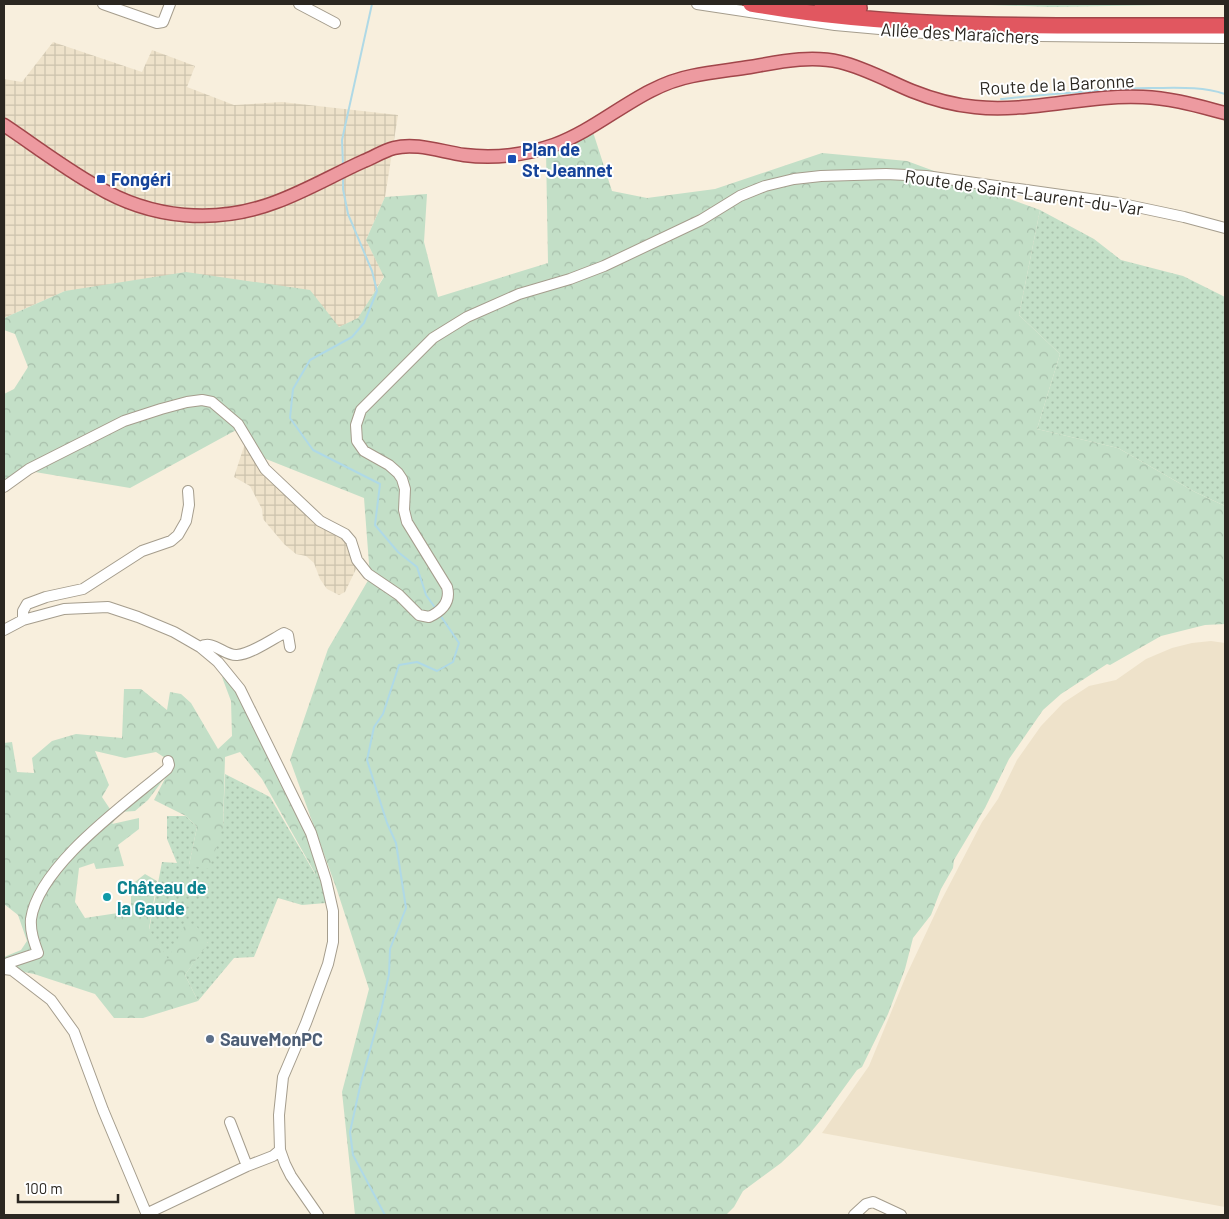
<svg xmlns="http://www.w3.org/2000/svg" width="1229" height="1219" font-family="Barlow,sans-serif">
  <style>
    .built { fill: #eee2ca }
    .industrial { fill: url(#industrial-grid) }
    .grass { fill: url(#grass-dots) }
    .forest { fill: url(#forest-crowns) }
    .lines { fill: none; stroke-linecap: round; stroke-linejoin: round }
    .stream { stroke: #afd9e6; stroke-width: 2 }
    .minor-casing { stroke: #a59d8d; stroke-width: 12 }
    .major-casing { stroke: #a1464a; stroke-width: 15 }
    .highway-casing { stroke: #a1464a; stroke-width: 18 }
    .minor { stroke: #fff; stroke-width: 10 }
    .major { stroke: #ed9aa0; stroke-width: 12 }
    .highway { stroke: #e15760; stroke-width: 15 }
    .transit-dot { fill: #1a4fb4; stroke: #fff; stroke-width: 2 }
    .culture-dot { fill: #0f9aa8; stroke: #fff; stroke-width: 2 }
    .service-dot { fill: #5c6f8a; stroke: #fff; stroke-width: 2 }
    .labels { text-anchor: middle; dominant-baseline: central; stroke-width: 4; stroke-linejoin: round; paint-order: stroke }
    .street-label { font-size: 18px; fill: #2b2721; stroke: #fff }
    .transit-label { font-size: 18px; font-weight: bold; fill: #164399; stroke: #fff; text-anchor: start }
    .culture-label { font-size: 18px; font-weight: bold; fill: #0d838f; stroke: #fff; text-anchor: start }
    .service-label { font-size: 18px; font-weight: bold; fill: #4e5e75; stroke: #fff; text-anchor: start }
  </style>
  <defs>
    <pattern id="industrial-grid" width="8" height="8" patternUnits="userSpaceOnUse" patternTransform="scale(1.25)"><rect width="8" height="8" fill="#eee2ca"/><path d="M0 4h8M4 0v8" fill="none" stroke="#ccc2ad"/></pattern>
    <pattern id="grass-dots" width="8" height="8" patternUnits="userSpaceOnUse" patternTransform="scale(1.25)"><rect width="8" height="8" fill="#c3dfc7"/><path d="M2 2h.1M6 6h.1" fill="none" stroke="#a8bfab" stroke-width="1.8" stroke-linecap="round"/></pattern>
    <pattern id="forest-crowns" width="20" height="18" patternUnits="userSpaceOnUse" patternTransform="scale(1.25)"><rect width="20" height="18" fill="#c3dfc7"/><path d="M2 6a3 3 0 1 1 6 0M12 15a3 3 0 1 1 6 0" fill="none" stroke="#a8bfab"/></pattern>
  </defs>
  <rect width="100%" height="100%" fill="#f8efdd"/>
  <path class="built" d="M1211,641L1225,643V1207L822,1133L869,1066L906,976L941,901L982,822L998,799L1017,760L1041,726L1063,703L1089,686L1116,680L1146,659L1172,648L1192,643Z"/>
  <path class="industrial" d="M53,42L142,72L152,50L195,66L187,87L234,105L282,102L398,115L385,197L366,240L384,276L358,319L339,327L65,291L4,318V79L22,82Z
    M245,443L344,538L350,549L356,569L345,592L339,595L327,589L320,579L314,563L306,556L296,554L284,544L263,519L262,509L250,486L234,477Z"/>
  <path class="grass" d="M962,4H1225L1051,7Z
    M1040,210L1094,239L1121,260L1183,276L1225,297V506L1195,492L1118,448L1037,429L1060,354L1019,315Z
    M225,774L270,797L315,874L319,873L326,903L302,905L278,898L254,957L234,958L198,1001L185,975L208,942L168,960L149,930L162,862L177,863L167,839V816H186L197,827L189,865L223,827Z"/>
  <path class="forest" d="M593,132L612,191L647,198L715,189L822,153L907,161L1040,210L1019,315L1060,354L1037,429L1118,448L1195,492L1225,506V624L1205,625L1161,636L1110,665L1107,664L1061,694L1043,710L1009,759L985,808L954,860L953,868L941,889L931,915L913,938L905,969L888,1014L862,1067L857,1070L820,1121L800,1145L781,1163L743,1191L734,1207L726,1215H355L342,1092L369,989L337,890L290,760L328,649L370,577L364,498L266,459L238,429L130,488L35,472L4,483V394L14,389L28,367L15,334L4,330V318L65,291L186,272L310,290L339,327L358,318L384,277L366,240L385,197L427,194L424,242L438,297L548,263L546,151Z
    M222,677L227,679L246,707L278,779L313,847L319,873L316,875L262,779L240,752L225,757L223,827L209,869L189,865L197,827L186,816L154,800L173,763L156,752L125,758L95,751L109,785L102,797L110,809L166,776L148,800L135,811L120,812L112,824L139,818V829L118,845L124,866L96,869L94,863L79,868L75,902L85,918L131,911V885L145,874L157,881L149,929L168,959L185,924H195L208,943L185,975L198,1001L143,1018H114L95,994L34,974L4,968V957L21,950L27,941L18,915L4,904V743L12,742L17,772L34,773L32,758L52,741L76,734L122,738L124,689H141L167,710L170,692L181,694L191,703L218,749L232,736L231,701Z"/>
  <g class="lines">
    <path class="stream" d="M1001,99C1051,94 1100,89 1150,88C1176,88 1200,86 1225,94
      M343,165L342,140L372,4
      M343,178V189L348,214L372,271L377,291L364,323L352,337L310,360L293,389L290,418L313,450L380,484L375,525L398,552L417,567L426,595L436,609
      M385,1215L353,1155L350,1132L361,1082L381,1011L389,974L390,949L406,908L396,843L387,823L367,760L374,727L383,714L399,665L417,662L437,671L453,662L459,643L440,615"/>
    <defs>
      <path id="minor" d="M103,4L157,23L163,22L170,4
        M299,4L335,23
        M697,4L835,25L946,35L1225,38
        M4,487L29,469L124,421L161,409L187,402L202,400L212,402L238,424L265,469L320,521L345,534L351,541L357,560L368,574L399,595L419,615L429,617C442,611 451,602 447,587L407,522L404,510L405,489L402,479L398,473L389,465L364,451L357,441L356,425L361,410L433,338L467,317L519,294L570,279L604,266L701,220L740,196L765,186L794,179L821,176L886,174L926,176L1118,203L1184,217L1225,228
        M23,620V611L27,604L46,597L83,589L142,551L171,541L178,535L186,521L189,505L188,491
        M4,630L23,620L64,609L108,607L138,617L174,632L200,647L218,662L240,689L311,833L326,880L333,911V942L328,964L306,1023L283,1077L279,1115L280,1150L285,1164L291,1176L318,1215
        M200,647C213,639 224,656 237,655C251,654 271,640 284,633L288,635L290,647
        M4,969L12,970L51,1000L74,1032L103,1110L147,1215
        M4,969L8,963L38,953C34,942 30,931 31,919C39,865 126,804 167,769L169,765L168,761
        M230,1122L247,1166
        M146,1214L247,1166L273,1156L280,1150
        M854,1215L866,1204L873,1202L901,1215"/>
      <path id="major" d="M4,125C34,145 64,168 96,186C151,219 216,225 276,202C306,191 335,174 364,161C374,157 383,151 394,148C416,142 442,152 464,155C495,159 525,155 554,145C603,127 640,86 692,76C711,72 731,70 750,67C779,62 810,55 840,62C865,68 888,81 912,91C932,99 953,105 975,107C1029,113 1088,94 1143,97C1171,98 1198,106 1225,113"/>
      <path id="highway" d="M751,4C907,32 1067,25 1225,26
        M822,4L859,8"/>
    </defs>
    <use href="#minor" class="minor-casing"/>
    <use href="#major" class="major-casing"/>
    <use href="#highway" class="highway-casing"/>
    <use href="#minor" class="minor"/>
    <use href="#major" class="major"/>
    <use href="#highway" class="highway"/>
  </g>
  <g class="transit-dot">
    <rect x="507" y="154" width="10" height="10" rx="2.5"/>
    <rect x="96" y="174" width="10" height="10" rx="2.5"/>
  </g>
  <circle class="culture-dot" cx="107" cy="897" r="5"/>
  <circle class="service-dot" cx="210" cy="1039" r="5"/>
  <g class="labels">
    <g class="street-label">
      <text transform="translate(960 33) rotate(3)">Allée des Maraîchers</text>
      <text transform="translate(1057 84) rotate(-3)">Route de la Baronne</text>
      <text transform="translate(1024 192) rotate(8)">Route de Saint-Laurent-du-Var</text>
    </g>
    <g class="transit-label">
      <text x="522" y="149">Plan de<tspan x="522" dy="21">St-Jeannet</tspan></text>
      <text x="111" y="179">Fongéri</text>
    </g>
    <g class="culture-label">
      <text x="117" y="887">Château de<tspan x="117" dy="21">la Gaude</tspan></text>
    </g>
    <g class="service-label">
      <text x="220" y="1039">SauveMonPC</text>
    </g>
  </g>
  <rect width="1229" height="1219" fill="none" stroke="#2b2721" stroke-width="10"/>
  <path d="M18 1194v8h100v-8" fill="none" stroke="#2b2721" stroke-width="2.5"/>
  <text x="25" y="1194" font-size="15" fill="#2b2721" stroke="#ffffff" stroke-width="4" paint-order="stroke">100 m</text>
</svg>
